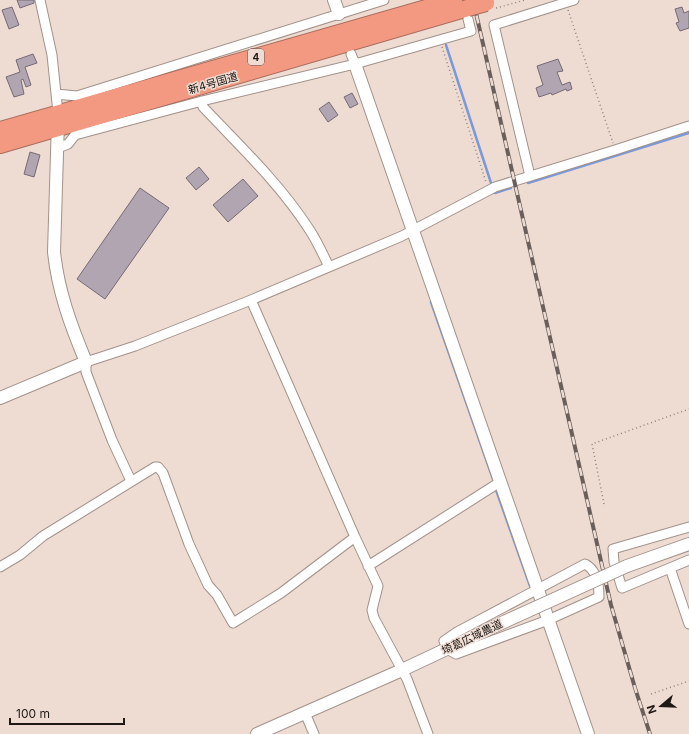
<svg xmlns="http://www.w3.org/2000/svg" width="689" height="734" font-family="Inter,'Noto Sans JP',sans-serif">
  <style>
    .lines { fill: none; stroke-linecap: round; stroke-linejoin: round }
    .stream { stroke: #7b99d8; stroke-width: 2.5 }
    .building { fill: #b1a5b1; stroke: #756a76 }
    .street-casing { stroke: #a2928a; stroke-width: 11 }
    .secondary-casing { stroke: #a2928a; stroke-width: 14 }
    .highway-casing { stroke: #a96c5c; stroke-width: 18 }
    .path { stroke: #8f837c; stroke-width: 1.5; stroke-dasharray: 1 3; stroke-linecap: butt }
    .street { stroke: #fff; stroke-width: 9 }
    .secondary { stroke: #fff; stroke-width: 12 }
    .highway { stroke: #f39982; stroke-width: 16 }
    .rail-casing { stroke: #6a5f5a; stroke-width: 4 }
    .rail { stroke: #eedcd3; stroke-width: 2.5; stroke-dasharray: 8; stroke-linecap: butt }
    .secondary-bridge-casing { stroke: #a2928a; stroke-width: 14; stroke-linecap: butt }
    .highway-bridge-casing { stroke: #a96c5c; stroke-width: 18; stroke-linecap: butt }
    .secondary-bridge { stroke: #fff; stroke-width: 12 }
    .highway-bridge { stroke: #f39982; stroke-width: 16 }
    .labels { text-anchor: middle; dominant-baseline: central; stroke-width: 3; stroke-linejoin: round; paint-order: stroke }
    .shield { fill: #eedcd3; stroke: #5d544f; stroke-width: 1 }
    .shield-label { font-size: 10px; font-weight: bold; fill: #1f1916 }
    .street-label { font-size: 11px; fill: #1f1916; stroke: #eedcd3 }
  </style>
  <rect width="100%" height="100%" fill="#eedcd3"/>
  <g class="lines">
    <path class="stream" d="M446,45L491,183
      M528,183L689,133
      M495,193L511,188
      M431,302L494,482
      M495,487L530,586"/>
  </g>
  <path class="building" d="M17,0H34V3L20,8Z
    M12,7L19,25L9,29L2,10Z
    M682,7L684,13L689,11V28L680,31L676,23L679,22L675,9Z
    M33,54L37,63L25,67L31,85L26,87L23,79L21,80L24,94L14,97L6,77L20,72L16,60Z
    M558,59L563,71L557,72L562,85L570,82L572,89L567,91L566,89L552,95L551,93L539,97L536,88L543,85L537,66Z
    M352,93L358,104L350,108L344,97Z
    M329,102L338,115L328,122L319,109Z
    M30,152L40,155L34,177L24,174Z
    M199,167L209,179L196,190L186,178Z
    M243,179L258,196L228,222L213,205Z
    M140,188L169,208L105,299L77,279Z"/>
  <g class="lines">
    <defs>
      <path id="street" d="M40,0L52,55L58,113
        M351,54L355,64
        M56,94L77,96L384,0
        M202,101L203,107C240,146 280,184 309,229C317,241 323,254 329,267
        M58,148L68,144L75,135L202,101L355,64L471,31L468,19
        M530,176L494,25L574,0
        M251,300L355,537L378,586L372,610L374,618L407,679L428,734
        M131,481L112,440L86,372V362L135,346L251,300L402,236L495,187L615,150L689,126
        M689,527L613,549L614,562L622,588L689,560
        M585,564C597,570 599,585 599,597L548,620L456,654L447,649L444,641L457,632Z
        M368,566L500,482
        M0,567L20,555L43,536L155,467H158L163,473L189,544L208,585L217,595L233,623L281,593L355,537
        M670,568L689,624
        M305,713L314,734"/>
      <path id="secondary" d="M334,0L339,14
        M355,64L588,734
        M0,398L86,362C71,326 58,291 54,252L58,121
        M627,566L689,544
        M257,734L402,670L506,621"/>
      <path id="highway" d="M0,130L454,0
        M0,145L468,8"/>
    </defs>
    <use href="#street" class="street-casing"/>
    <use href="#secondary" class="secondary-casing"/>
    <use href="#highway" class="highway-casing"/>
    <path class="path" d="M496,8L525,0
      M568,10L613,143
      M442,47L486,182
      M604,504L592,444L689,409
      M651,694L689,681"/>
    <use href="#street" class="street"/>
    <use href="#secondary" class="secondary"/>
    <use href="#highway" class="highway"/>
    <defs>
      <path id="rail" d="M473,0L611,605L635,688L650,734"/>
    </defs>
    <use href="#rail" class="rail-casing"/>
    <use href="#rail" class="rail"/>
    <defs>
      <path id="secondary-bridge" d="M506,621L627,566"/>
      <path id="highway-bridge" d="M468,8L486,3"/>
    </defs>
    <use href="#secondary-bridge" class="secondary-bridge-casing"/>
    <use href="#highway-bridge" class="highway-bridge-casing"/>
    <use href="#secondary-bridge" class="secondary-bridge"/>
    <use href="#highway-bridge" class="highway-bridge"/>
  </g>
  <g class="labels">
    <rect class="shield" x="248" y="49" width="16" height="16" rx="3"/>
    <g class="shield-label">
      <text x="256" y="57">4</text>
    </g>
    <g class="street-label">
      <text transform="translate(213 83) rotate(-16)">新4号国道</text>
      <text transform="translate(472 637) rotate(-26)">埼葛広域農道</text>
    </g>
  </g>
  <g transform="translate(661 706) rotate(251)" stroke="#eedcd3" stroke-width="3" paint-order="stroke">
  <path d="M0-3L7 15L0 10L-7 15Z" fill="#1f1916"/>
  <text y="-6" font-size="11" font-weight="bold" text-anchor="middle" fill="#1f1916">N</text>
  </g>
  <path d="M10 718v6h114v-6" fill="none" stroke="#1f1916" stroke-width="2"/>
  <text x="16" y="718" font-size="12" fill="#1f1916" stroke="#eedcd3" stroke-width="3" paint-order="stroke">100 m</text>
</svg>
